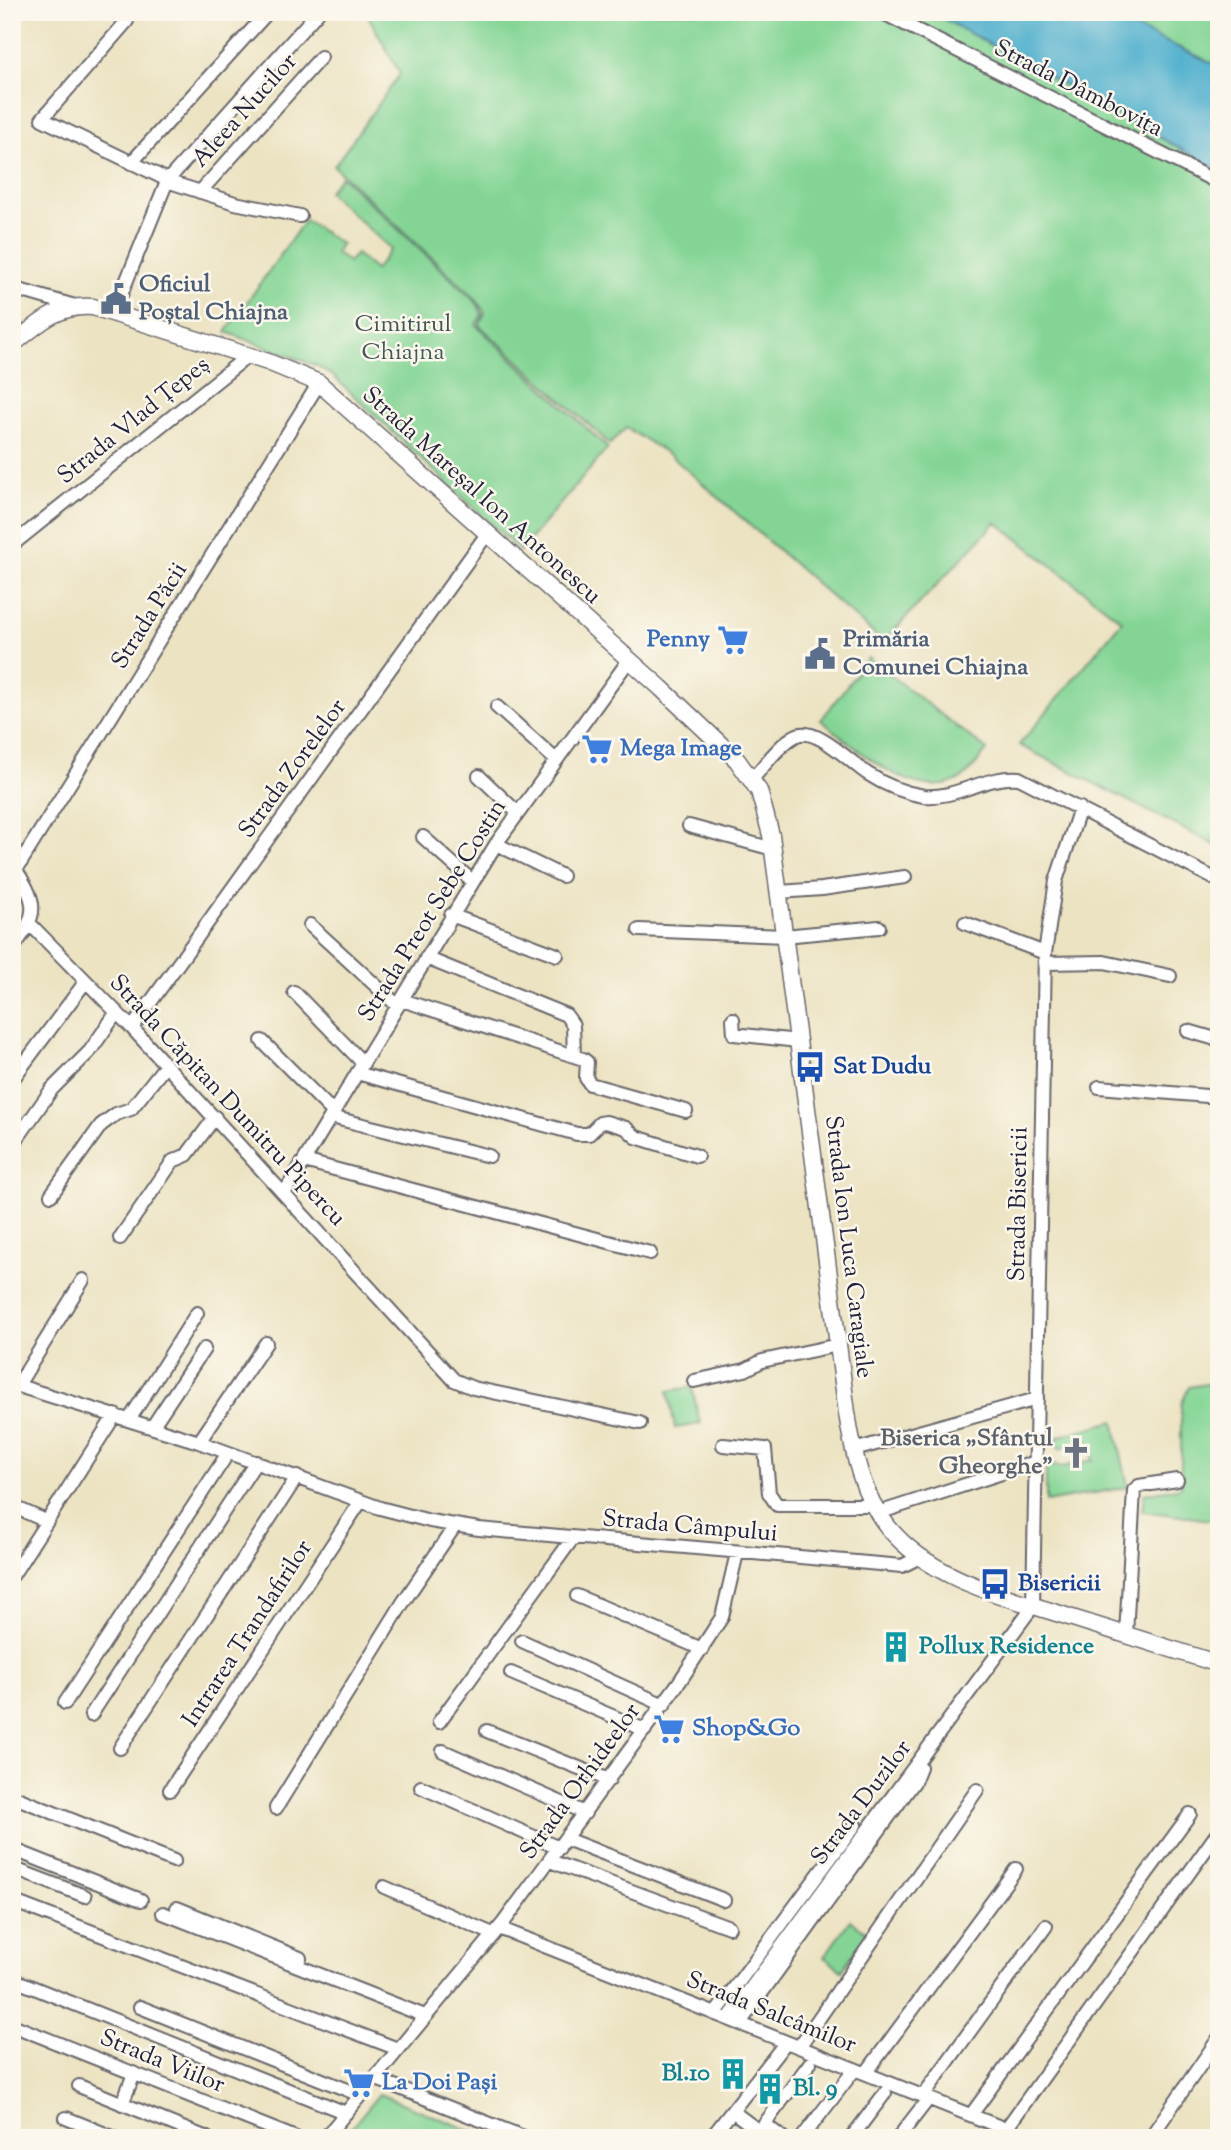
<svg xmlns="http://www.w3.org/2000/svg" width="1231" height="2150" font-family="'Sorts Mill Goudy',serif">
  <style>
    .green { fill: #84d595; stroke: #537c68; stroke-width: 2 }
    .water { fill: #4eafcd; stroke: #386884; stroke-width: 2 }
    .lines { fill: none; stroke-linecap: round; stroke-linejoin: round }
    .minor-casing { stroke: #69666a; stroke-width: 16 }
    .major-casing { stroke: #69666a; stroke-width: 19 }
    .minor { stroke: #fff; stroke-width: 12 }
    .major { stroke: #fff; stroke-width: 16 }
    .labels { text-anchor: middle; dominant-baseline: central; stroke-width: 5; stroke-linejoin: round; paint-order: stroke }
    .street-label { font-size: 24px; fill: #22223b; stroke: #fbf7ec }
    .service-label { font-size: 24px; font-weight: bold; fill: #4e5e75; stroke: #fbf7ec; text-anchor: start }
    .park-label { font-size: 24px; fill: #3f5856; stroke: #fbf7ec }
    .shop-label { font-size: 24px; font-weight: bold; fill: #366cbe; stroke: #fbf7ec; text-anchor: start }
    .transit-label { font-size: 24px; font-weight: bold; fill: #164399; stroke: #fbf7ec; text-anchor: start }
    .worship-label { font-size: 24px; font-weight: bold; fill: #5b616d; stroke: #fbf7ec; text-anchor: end }
    .culture-label { font-size: 24px; font-weight: bold; fill: #0d838f; stroke: #fbf7ec; text-anchor: start }
  </style>
  <rect width="100%" height="100%" fill="#fbf7ec"/>
  <filter id="ink" filterUnits="userSpaceOnUse"><feTurbulence type="fractalNoise" baseFrequency=".0143" numOctaves="2"/><feDisplacementMap in="SourceGraphic" scale="14" xChannelSelector="R" yChannelSelector="G"/><feConvolveMatrix kernelMatrix="1 2 1 2 8 2 1 2 1" color-interpolation-filters="sRGB"/></filter>
  <filter id="wash" filterUnits="userSpaceOnUse"><feTurbulence type="fractalNoise" baseFrequency=".00686" numOctaves="4" result="noise"/><feDisplacementMap in="SourceGraphic" scale="28" xChannelSelector="R" yChannelSelector="G"/><feGaussianBlur stdDeviation="1.57" result="paint"/><feColorMatrix in="noise" values="0 0 0 0 0 0 0 0 0 0 0 0 0 0 0 0 0 1.4 0 .05"/><feComposite in="paint" operator="in"/></filter>
  <g filter="url(#wash)">
    <rect width="100%" height="100%" fill="#ece3c2"/>
    <path class="green" d="M366,12H931L1219,170V847L1019,745L1122,621L996,522L883,642L670,455L626,428L610,444L479,325L485,313L476,299L334,166L400,74Z
      M1101,12H1219V66Z
      M341,176L477,303L482,314L476,325L608,448L520,551L333,376L317,366L226,332L305,220L341,244L336,253L348,262L356,254L375,270L391,249L328,192Z
      M868,658L987,750C979,760 972,771 962,778C916,807 854,746 821,720Z
      M1219,1382V1521L1142,1511L1144,1494L1181,1487V1405L1189,1387Z
      M692,1387L700,1424L675,1428L668,1391Z
      M1114,1421L1128,1487L1046,1502V1464L1063,1467L1093,1460L1088,1441L1059,1449L1057,1437Z
      M850,1920L868,1933L842,1970L824,1957Z
      M379,2094L489,2138H343Z"/>
    <path class="water" d="M931,12H1101L1219,66V170Z"/>
  </g>
  <g filter="url(#ink)">
    <g class="lines">
      <defs>
        <path id="minor" d="M881,12L1219,183
          M127,21L42,119L176,184L235,203L300,216
          M131,163L268,12
          M200,192L321,57
          M12,288L75,306
          M114,312L167,181L318,12
          M12,545L249,355
          M497,707L556,760
          M479,776L518,813
          M753,778C765,765 779,745 795,736C815,724 852,764 868,774C885,785 904,793 924,796C957,799 986,775 1019,778L1219,881
          M689,826L773,849
          M423,837L472,881
          M496,844L562,876
          M12,864C37,902 41,912 12,949
          M16,870L319,383
          M779,892L822,889L905,877
          M451,915L557,955
          M965,923L1045,953
          M31,925L132,1028L454,1380L473,1388L640,1423
          M310,925L398,1006
          M639,930L784,936L879,927
          M426,958L566,1015L573,1025L574,1056
          M1045,963L1104,962L1170,976
          M294,992L363,1063
          M402,1000L583,1059L587,1062L586,1078L590,1084L686,1111
          M733,1019L734,1034L798,1041
          M132,1028L487,534
          M1188,1031L1219,1040
          M262,1041L333,1112
          M357,1073L577,1134H589L600,1123L606,1122L626,1128L636,1137L697,1156
          M12,1080L86,981
          M1099,1087L1219,1097
          M331,1117L489,1156
          M12,1146L52,1089L90,1051L117,1012
          M304,1161L650,1253
          M285,1192L496,844L629,660
          M51,1195L101,1125L116,1114L131,1109L166,1065
          M120,1238L173,1161L187,1155L215,1117
          M694,1381L745,1370L762,1361L838,1345
          M12,1384L199,1442L380,1508L430,1521L479,1529L902,1566L920,1557
          M18,1385L83,1280
          M129,1420L197,1313
          M152,1427L204,1349
          M199,1442L266,1343
          M723,1445L765,1449L769,1493L777,1505H873
          M854,1450L1037,1399
          M12,1506L46,1521
          M878,1513L1036,1462
          M12,1576L115,1415
          M577,1596L702,1649
          M1126,1635L1134,1490L1139,1486L1177,1480
          M522,1641L664,1705
          M511,1673L645,1730
          M65,1703L228,1453
          M91,1715L256,1462
          M439,1722L573,1538
          M487,1731L609,1780
          M120,1748L297,1477
          M443,1751L585,1813
          M421,1787L559,1848
          M170,1790L361,1501
          M12,1796L174,1861
          M276,1808L404,1601L455,1526
          M566,1839L724,1900
          M12,1849L141,1900
          M550,1861L729,1927
          M12,1868L85,1896
          M384,1887L493,1934
          M12,1901L398,2049
          M177,1908L300,1958
          M163,1913L425,2016
          M499,1928L1028,2138
          M12,1979L346,2113
          M140,2007L360,2095
          M715,2014L855,1825
          M728,2019L1033,1606L1045,953L1056,881L1080,808
          M740,2023L914,1782L920,1767
          M12,2025L296,2138
          M799,2047L977,1790
          M866,2073L1016,1869
          M374,2078L526,2138
          M79,2086L207,2138
          M923,2096L1046,1926
          M122,2104L134,2074
          M732,2111L759,2131
          M971,2115L1190,1814
          M66,2118L115,2138
          M764,2124L783,2138
          M1006,2129L1219,1831
          M325,2138L504,1922L680,1681L722,1617L737,1553
          M711,2138L786,2042
          M754,2138L810,2063
          M802,2138L855,2069
          M851,2138L885,2093
          M898,2138L929,2098
          M1150,2138L1219,2038"/>
        <path id="major" d="M12,345C38,324 58,304 93,307L268,362L319,383L661,688L737,760L759,791L771,835L847,1413C853,1453 862,1495 888,1527C931,1580 1004,1596 1066,1616C1117,1632 1168,1648 1219,1664"/>
      </defs>
      <use href="#minor" class="minor-casing"/>
      <use href="#major" class="major-casing"/>
      <use href="#minor" class="minor"/>
      <use href="#major" class="major"/>
    </g>
  </g>
  <defs>
    <symbol id="civic-bare" viewBox="-9 -9 18 18"><path d="M-.6-6.5H3V-4.5H.6V-3L4-1V1h2V6H-6V1h2V-1L-.6-3ZM-1.2 2.5V6h2.4V2.5Z" fill="#5c6f8a" stroke="#fbf7ec" stroke-width="2.5" paint-order="stroke"/></symbol>
    <symbol id="supermarket-bare" viewBox="-9 -9 18 18"><path d="M-6-5.5h2.5l.6 2H6L4.5 2H-2.5L-4.4-4H-6ZM-1.5 3.2a1.3 1.3 0 1 0 .1 0ZM3 3.2a1.3 1.3 0 1 0 .1 0Z" fill="#3f7fe0" stroke="#fbf7ec" stroke-width="2.5" paint-order="stroke"/></symbol>
    <symbol id="bus-bare" viewBox="-9 -9 18 18"><path d="M-5-6H5V4H4V6H2V4H-2V6H-4V4H-5ZM-3.5-4V0h7V-4ZM-3.5 1.2v1.5H-2V1.2ZM2 1.2v1.5H3.5V1.2Z" fill="#1a4fb4" stroke="#fbf7ec" stroke-width="2.5" paint-order="stroke"/></symbol>
    <symbol id="church-bare" viewBox="-9 -9 18 18"><path d="M-1.2-6h2.4v3.5h3.3v2.4h-3.3V6h-2.4V-.1h-3.3v-2.4h3.3Z" fill="#6b7280" stroke="#fbf7ec" stroke-width="2.5" paint-order="stroke"/></symbol>
    <symbol id="building-bare" viewBox="-9 -9 18 18"><path d="M-4-6H4V6H1V3H-1V6H-4ZM-2.5-4.3h1.7v1.8h-1.7ZM.8-4.3h1.7v1.8H.8ZM-2.5-1h1.7V.8h-1.7ZM.8-1h1.7V.8H.8Z" fill="#0f9aa8" stroke="#fbf7ec" stroke-width="2.5" paint-order="stroke"/></symbol>
  </defs>
  <g fill-rule="evenodd">
    <use href="#civic-bare" x="94" y="277" width="44" height="44"/>
    <use href="#supermarket-bare" x="711" y="618" width="44" height="44"/>
    <use href="#civic-bare" x="798" y="632" width="44" height="44"/>
    <use href="#supermarket-bare" x="575" y="727" width="44" height="44"/>
    <use href="#bus-bare" x="788" y="1045" width="44" height="44"/>
    <use href="#church-bare" x="1054" y="1431" width="44" height="44"/>
    <use href="#bus-bare" x="973" y="1562" width="44" height="44"/>
    <use href="#building-bare" x="874" y="1625" width="44" height="44"/>
    <use href="#supermarket-bare" x="647" y="1707" width="44" height="44"/>
    <use href="#building-bare" x="711" y="2052" width="44" height="44"/>
    <use href="#supermarket-bare" x="337" y="2061" width="44" height="44"/>
    <use href="#building-bare" x="748" y="2067" width="44" height="44"/>
  </g>
  <g class="labels">
    <g class="street-label">
      <text transform="translate(1078 89) rotate(27)">Strada Dâmbovița</text>
      <text transform="translate(245 111) rotate(-48)">Aleea Nucilor</text>
      <text transform="translate(134 421) rotate(-39)">Strada Vlad Țepeș</text>
      <text transform="translate(481 496) rotate(42)">Strada Mareșal Ion Antonescu</text>
      <text transform="translate(150 616) rotate(-58)">Strada Păcii</text>
      <text transform="translate(293 769) rotate(-54)">Strada Zorelelor</text>
      <text transform="translate(433 911) rotate(-58)">Strada Preot Sebe Costin</text>
      <text transform="translate(227 1101) rotate(47)">Strada Căpitan Dumitru Pipercu</text>
      <text transform="translate(1019 1204) rotate(-89)">Strada Bisericii</text>
      <text transform="translate(848 1247) rotate(83)">Strada Ion Luca Caragiale</text>
      <text transform="translate(690 1527) rotate(5)">Strada Câmpului</text>
      <text transform="translate(248 1634) rotate(-57)">Intrarea Trandafirilor</text>
      <text transform="translate(581 1782) rotate(-54)">Strada Orhideelor</text>
      <text transform="translate(862 1803) rotate(-53)">Strada Duzilor</text>
      <text transform="translate(771 2013) rotate(22)">Strada Salcâmilor</text>
      <text transform="translate(162 2062) rotate(22)">Strada Viilor</text>
    </g>
    <g class="service-label">
      <text x="139" y="285">Oficiul<tspan x="139" dy="28">Poștal Chiajna</tspan></text>
      <text x="843" y="640">Primăria<tspan x="843" dy="28">Comunei Chiajna</tspan></text>
    </g>
    <g class="park-label">
      <text x="403" y="325">Cimitirul<tspan x="403" dy="28">Chiajna</tspan></text>
    </g>
    <g class="shop-label">
      <text x="710" y="640" text-anchor="end">Penny</text>
      <text x="620" y="749">Mega Image</text>
      <text x="692" y="1729">Shop&amp;Go</text>
      <text x="382" y="2083">La Doi Pași</text>
    </g>
    <g class="transit-label">
      <text x="833" y="1067">Sat Dudu</text>
      <text x="1018" y="1584">Bisericii</text>
    </g>
    <g class="worship-label">
      <text x="1053" y="1439">Biserica „Sfântul<tspan x="1053" dy="28">Gheorghe”</tspan></text>
    </g>
    <g class="culture-label">
      <text x="919" y="1647">Pollux Residence</text>
      <text x="710" y="2074" text-anchor="end">Bl.10</text>
      <text x="793" y="2089">Bl. 9</text>
    </g>
  </g>
  <rect width="1231" height="2150" fill="none" stroke="#fbf7ec" stroke-width="42"/>
</svg>
